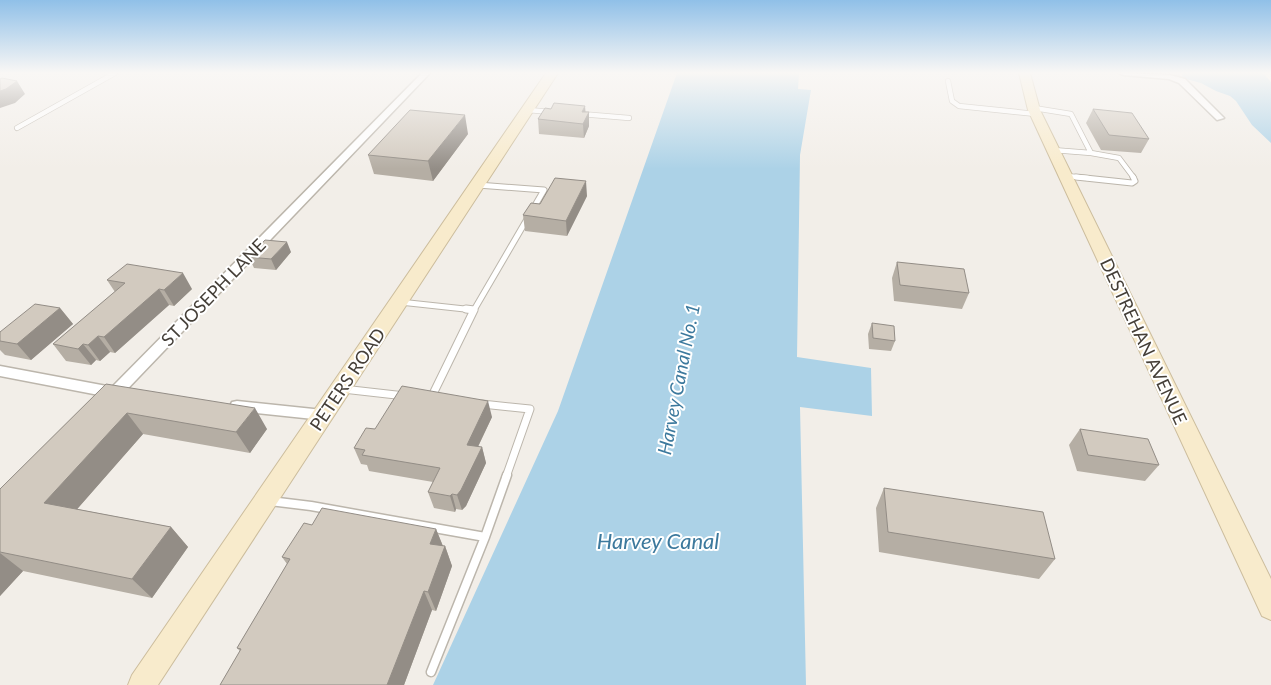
<svg xmlns="http://www.w3.org/2000/svg" width="1271" height="685" font-family="Lato,sans-serif">
  <style>
    .water { fill: #acd2e7 }
    .lines { fill: none; stroke-linecap: round; stroke-linejoin: round }
    .lane-far3-casing { stroke: #bcb6ac; stroke-width: 6 }
    .lane-far2-casing { stroke: #bcb6ac; stroke-width: 7 }
    .lane-far1-casing { stroke: #bcb6ac; stroke-width: 9 }
    .lane-casing { stroke: #bcb6ac; stroke-width: 11 }
    .street-casing { stroke: #bcb6ac; stroke-width: 3 }
    .secondary-casing { stroke: #ccbd9d; stroke-width: 2 }
    .lane-far3 { stroke: #fff; stroke-width: 4.5 }
    .lane-far2 { stroke: #fff; stroke-width: 5 }
    .lane-far1 { stroke: #fff; stroke-width: 7 }
    .lane { stroke: #fff; stroke-width: 8 }
    .street { fill: #fff; fill-rule: evenodd }
    .secondary { fill: #f8ebcc; fill-rule: evenodd }
    .wall { fill: #b5aea4 }
    .shaded-wall { fill: #938d86 }
    .building { fill: #d2cabf; stroke: #938d86 }
    .labels { text-anchor: middle; dominant-baseline: central; stroke-width: 4; stroke-linejoin: round; paint-order: stroke }
    .street-label { font-size: 18px; fill: #453f38; stroke: #fff }
    .water-label { font-size: 19px; font-style: italic; fill: #3c799d; stroke: #fff }
    .near-water-label { font-size: 22px; font-style: italic; fill: #3c799d; stroke: #fff }
  </style>
  <rect width="100%" height="100%" fill="#f2eee8"/>
  <path class="water" d="M677,73H799L798,89L811,90L800,155L797,357L871,368L872,416L800,407L806,685H433L558,411Z
    M1183,73H1263L1271,82V143L1252,125L1236,101L1230,96L1216,91L1201,83L1182,78Z"/>
  <g class="lines">
    <defs>
      <path id="lane-far3" d="M948,81L952,101L959,106L1036,114
        M1034,108L1071,114L1091,153L1053,150
        M528,110L551,112
        M581,114L629,118
        M17,128L115,73
        M1091,153L1119,158L1134,178
        M1066,176L1088,178"/>
      <path id="lane-far2" d="M1076,177L1132,183L1135,181L1133,177
        M400,302L474,310
        M474,310L544,190L478,185"/>
      <path id="lane-far1" d="M343,389L405,396
        M431,398L474,310L466,309
        M482,404L530,409L506,477"/>
      <path id="lane" d="M270,501L311,506L485,537L431,672
        M485,537L507,475"/>
      <path id="street" d="M422,73H430L115,402H105L104,396L0,376V366L112,387Z
        M1119,73L1170,75L1185,79L1224,118L1217,120L1179,83L1169,79L1123,75Z
        M237,401L323,410L328,411L330,415L328,419L323,420L237,411L232,410L230,406L232,402Z"/>
      <path id="secondary" d="M546,73H558L158,685H128L132,675Z
        M1019,73H1030L1040,110L1271,579V620L1262,616L1028,110Z"/>
    </defs>
    <use href="#lane-far3" class="lane-far3-casing"/>
    <use href="#lane-far2" class="lane-far2-casing"/>
    <use href="#lane-far1" class="lane-far1-casing"/>
    <use href="#lane" class="lane-casing"/>
    <use href="#street" class="street-casing"/>
    <use href="#secondary" class="secondary-casing"/>
    <use href="#lane-far3" class="lane-far3"/>
    <use href="#lane-far2" class="lane-far2"/>
    <use href="#lane-far1" class="lane-far1"/>
    <use href="#lane" class="lane"/>
    <use href="#street" class="street"/>
    <use href="#secondary" class="secondary"/>
  </g>
  <path class="wall" d="M1093,109L1149,139L1141,153L1101,150L1086,123Z
    M586,112H589V126L584,138L539,134L538,119Z
    M468,134L433,181L374,174L368,155Z
    M587,196L567,236L525,231L523,215L540,204Z
    M291,252L276,270L254,268L249,257Z
    M897,262L969,293L962,309L894,301L892,278Z
    M107,280L192,289L174,306L169,305L115,353L110,352L100,361L96,360L91,365L66,361L53,344L115,292Z
    M60,308L73,324L31,360L5,355L0,350V332Z
    M872,323L895,341L891,351L869,349L868,334Z
    M106,384L267,429L250,453L143,434L77,509L171,527L188,547L152,598L23,571L0,596V489Z
    M492,417L478,447H482L486,463L466,506L462,510L456,509L455,512L434,508L428,492L433,482L369,471L367,465L361,464L354,448L375,429Z
    M1080,429L1159,465L1145,481L1077,471L1069,445Z
    M884,488L1055,559L1039,579L879,552L876,508Z
    M312,525L436,529L443,546H445L452,566L436,611L432,610L404,685H220L240,651L237,648L287,564L282,557Z"/>
  <path class="shaded-wall" d="M17,81L25,94L15,103L0,108V91Z
    M585,106L586,117L589,112V126L584,138L582,112Z
    M465,115L468,134L433,181L428,161Z
    M586,181L587,196L567,236L566,221Z
    M287,242L291,252L276,270L271,259Z
    M183,273L192,289L174,306L164,290Z
    M159,289L169,305L115,353L104,337Z
    M60,308L73,324L31,360L17,344Z
    M98,336L110,352L100,361L88,345Z
    M83,344L96,360L91,365L78,349Z
    M488,401L492,417L471,461L467,445Z
    M255,408L267,429L250,453L236,432Z
    M127,413L143,434L65,523L44,503Z
    M482,447L486,463L466,506L462,510L457,495Z
    M452,494L456,509L455,512L450,496Z
    M171,527L188,547L152,598L132,579Z
    M436,529L444,549L430,544Z
    M445,546L452,566L436,611L428,592Z
    M0,553L23,571L0,596Z
    M424,591L432,610L404,685H387Z"/>
  <path class="building" d="M2,78L17,81L6,89L0,91V79Z
    M554,103L585,106L582,112H589L583,124L538,119L545,108L551,109Z
    M1093,109L1132,113L1149,139L1109,135Z
    M410,110L465,115L428,161L368,155Z
    M555,178L586,181L566,221L523,215L531,203L540,204Z
    M265,240L287,242L271,259L249,257Z
    M897,262L964,269L969,293L900,285Z
    M127,264L183,273L164,290L159,289L104,337L98,336L88,345L83,344L78,349L53,344L125,283L107,280Z
    M35,304L60,308L17,344L0,341V332Z
    M872,323L894,326L895,341L873,338Z
    M106,384L255,408L236,432L127,413L44,503L171,527L132,579L0,552V489Z
    M402,386L488,401L467,445L482,447L461,490L457,495L452,494L450,496L428,492L440,468L362,455L365,450L354,448L366,428L375,429Z
    M1080,429L1148,439L1159,465L1088,455Z
    M884,488L1043,512L1055,559L888,532Z
    M322,508L436,529L430,544L445,546L428,592L424,591L387,685H220L241,649L237,648L290,559L282,557L304,523L312,525Z"/>
  <linearGradient id="sky" x2="0" y2="1"><stop stop-color="#90c0e8"/><stop offset="0.43" stop-color="#f9f7f5"/><stop offset="1" stop-color="#f9f7f5" stop-opacity="0"/></linearGradient>
  <rect width="1271" height="169" fill="url(#sky)"/>
  <g class="labels">
    <g class="street-label">
      <text transform="translate(213 292) rotate(-46)">ST JOSEPH LANE</text>
      <text transform="translate(1144 341) rotate(65)">DESTREHAN AVENUE</text>
      <text transform="translate(347 379) rotate(-56)">PETERS ROAD</text>
    </g>
    <g class="water-label">
      <text transform="translate(678 379) rotate(-79)">Harvey Canal No. 1</text>
    </g>
    <g class="near-water-label">
      <text x="658" y="540">Harvey Canal</text>
    </g>
  </g>
</svg>
